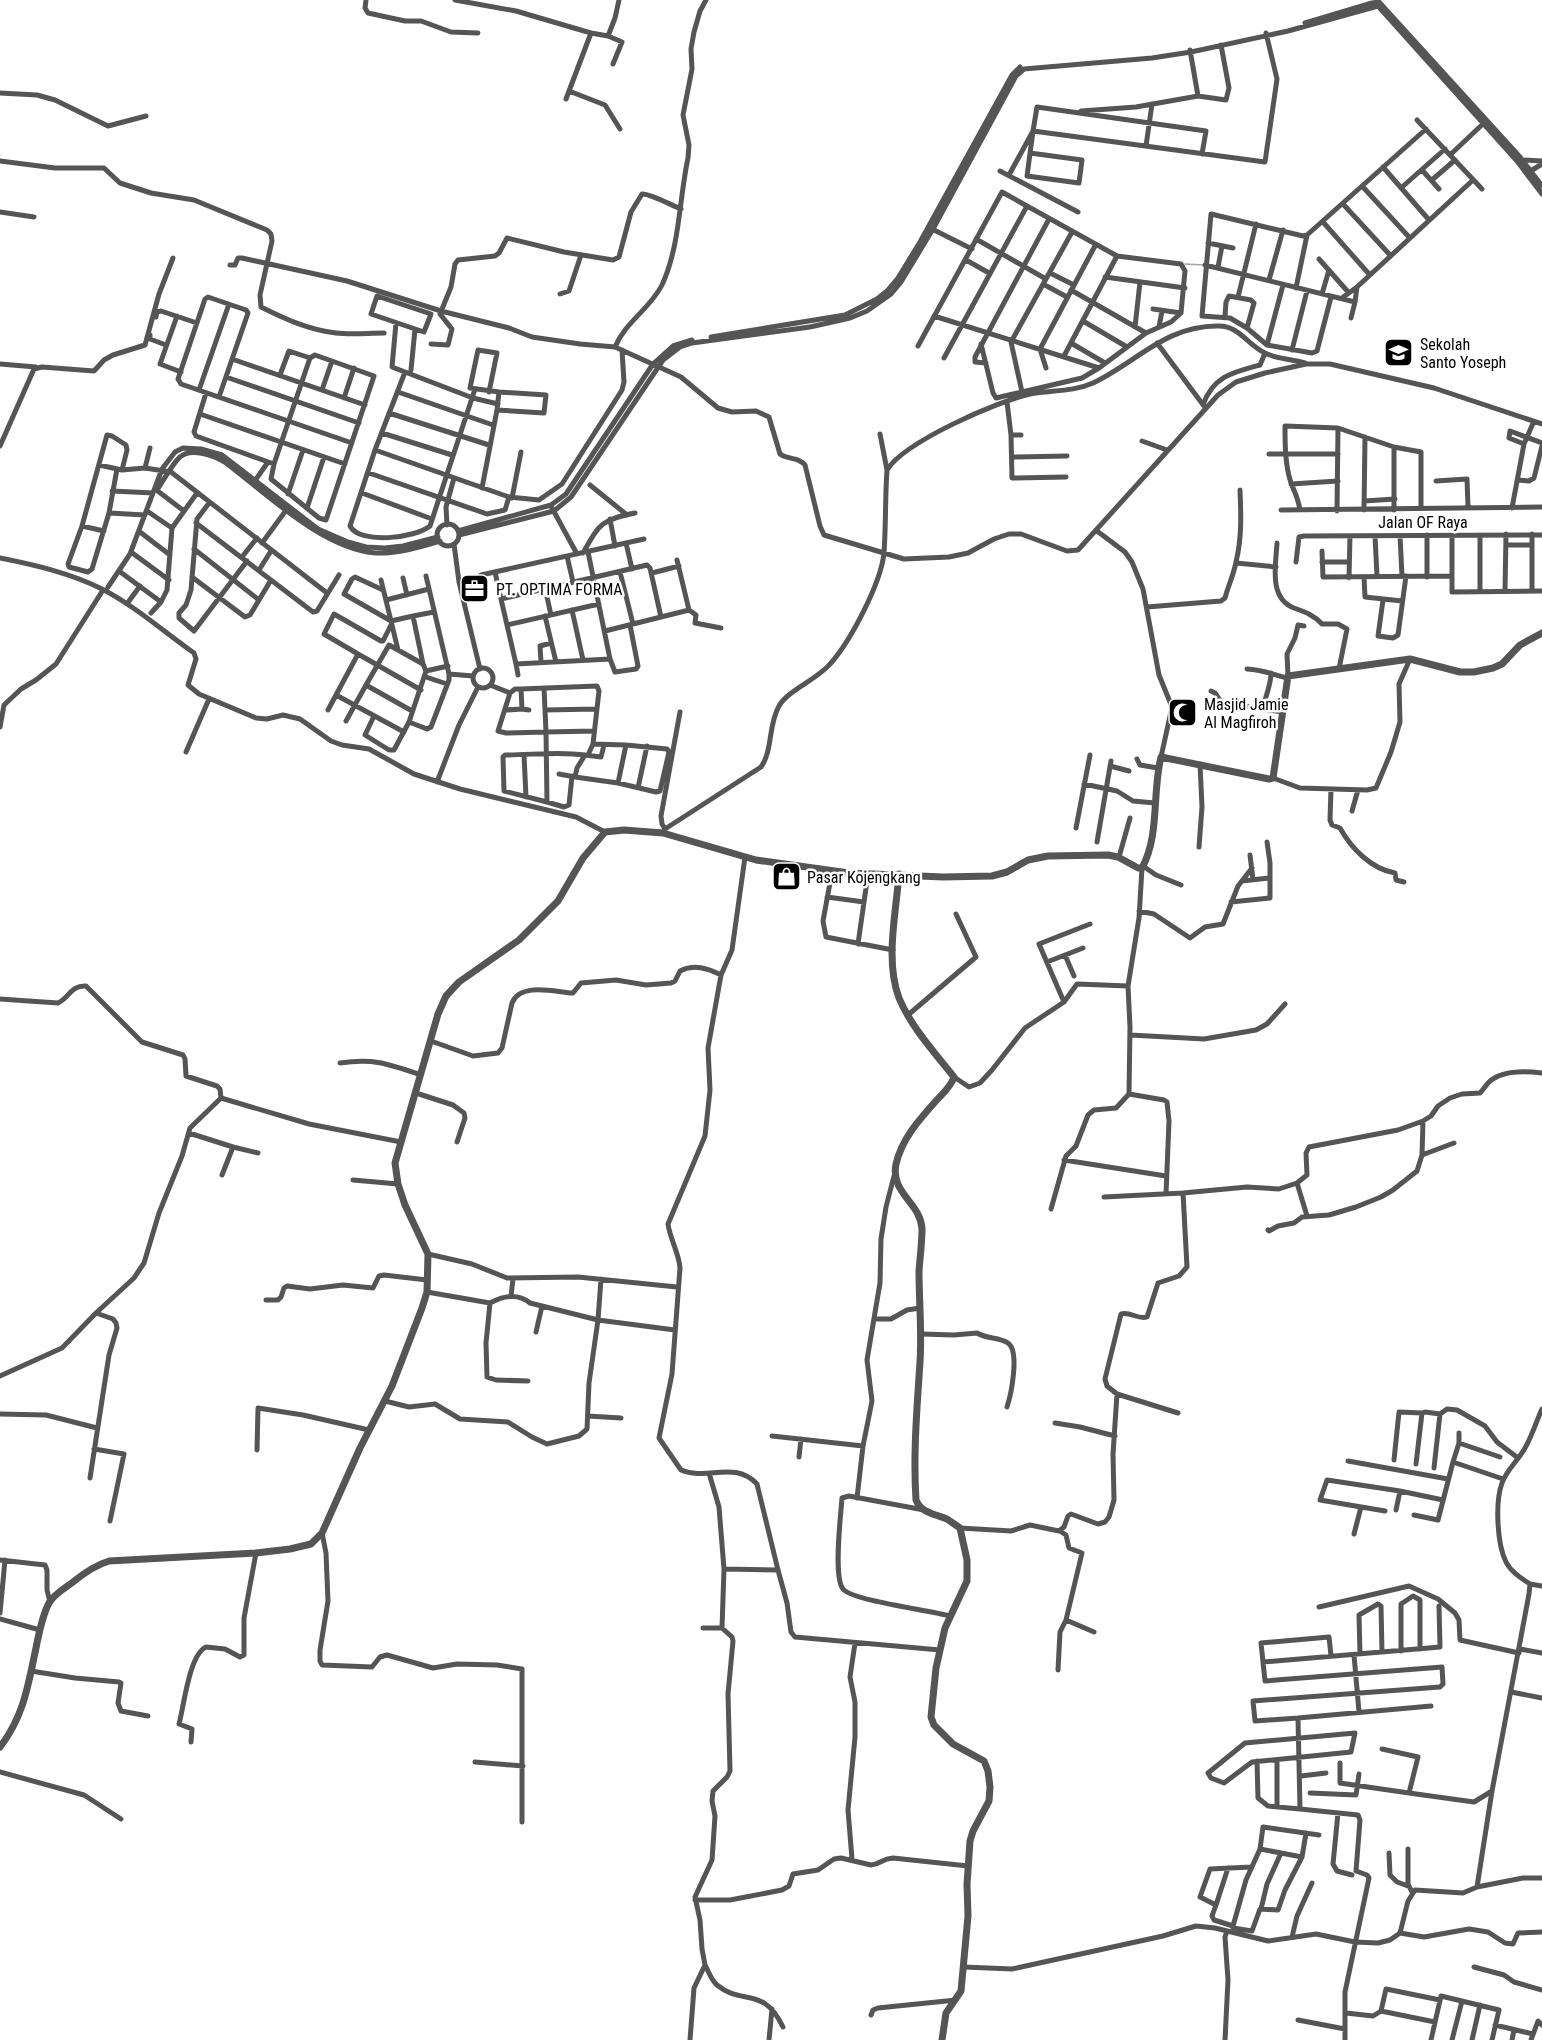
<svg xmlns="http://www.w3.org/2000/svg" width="1542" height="2040" font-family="'Roboto Condensed',sans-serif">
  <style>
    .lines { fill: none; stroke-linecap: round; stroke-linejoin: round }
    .stream { stroke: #a3a3a3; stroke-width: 1.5 }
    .minor { stroke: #555; stroke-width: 5 }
    .tertiary { stroke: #555; stroke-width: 7 }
    .labels { text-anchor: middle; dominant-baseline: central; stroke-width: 5; stroke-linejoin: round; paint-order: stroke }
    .poi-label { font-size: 16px; fill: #000; stroke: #fff; text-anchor: start }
    .street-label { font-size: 16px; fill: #000; stroke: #fff }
  </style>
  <rect width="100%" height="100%" fill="#fff"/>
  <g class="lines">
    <path class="stream" d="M1185,264L1204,265"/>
    <path class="minor" d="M366,0L365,8L368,13L405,21H421L451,32L478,33
      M455,0L516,11L591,33
      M1305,23L1372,3L1379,2L1520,157L1542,186
      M608,36L622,42L613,64
      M1190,50L1198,96L1226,100L1229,88L1221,45
      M569,91L605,105L620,129
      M0,93L37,95L55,100L108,126L146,116
      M566,99L591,33L608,36L615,18L619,0
      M1081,111L1136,107L1198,96
      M1417,120L1482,189
      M1146,146L1152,104
      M1030,153L1082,160L1079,183L1027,176L1033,131L1265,162L1277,79L1266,33
      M1450,155L1486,121
      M1522,160L1542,161
      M0,161L55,168H104L120,183L151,193L194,200L267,230L271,234L272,241L260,295L261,307C285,319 309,330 336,333C352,335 368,333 384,333
      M1383,167L1429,220
      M1422,170L1439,189
      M1000,171L1078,212
      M1529,172L1542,164
      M1009,175L1033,131L1037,107L1206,131L1202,154
      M1432,180L1455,160
      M1362,186L1409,237
      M1401,188L1445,149
      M1343,204L1390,255
      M0,212L34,217
      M1323,222L1369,274
      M930,228L972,249
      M976,239L1046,279
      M1208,243L1233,248
      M1319,259L1349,293
      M966,260L989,273
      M230,265H235L238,258H242L347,281L441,311L509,328L532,337L580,344L615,347L681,377L718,408L732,412L756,411L769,417L780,454C788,460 799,457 805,465L820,526L824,535L904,559L949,557L968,553L994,539L1009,534H1021L1067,551L1078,550L1218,395L1236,382L1265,373L1306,364H1330L1434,388L1542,424
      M1205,265L1355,302L1357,287
      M1218,267L1222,246
      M1050,273L1074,285
      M1105,277L1185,288
      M1269,280L1283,230
      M1043,284L1067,297
      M1296,288L1307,235
      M1071,290L1146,333
      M560,294L569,291L581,255
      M1322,294L1329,270
      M377,296L431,314L424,332L371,314Z
      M1238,297L1256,224
      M1331,297L1317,351L1312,353L1267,345L1247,328L1230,318L1202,316L1211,214L1303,236L1307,235L1426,129
      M1342,298L1357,287L1473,180
      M1153,309L1181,313
      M177,316L160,364L181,372
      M1225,316L1226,302L1229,296L1251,300L1254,303L1247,328
      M156,317L157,312L161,311L197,323
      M1351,318L1355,302
      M1083,321L1127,347
      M396,323L392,367L473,398L498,404
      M1135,327L1140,282
      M1159,327L1162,311
      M150,335V339L166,345
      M711,337L845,315L877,299L887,291L898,278L920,242L1012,75L1020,67
      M1071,343L1105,363
      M1157,343L1204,406
      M431,344L448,345L452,329L440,314L451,287L455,264L458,260L495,256L499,253L507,238L564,252L613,260L619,257L631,212L642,194C649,193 671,205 681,209
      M981,344L993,393L996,398L1082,378L1099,368
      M1267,345L1283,285
      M918,346L1002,192L1117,256L1181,264L1185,271L1181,313L1171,322L1146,333L1099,368L934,316
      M615,347C626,321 650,309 662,285C680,246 679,200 688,158L689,145L683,115L692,69L691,49L694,32L700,11L706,0
      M1292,350L1307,291
      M315,355L374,376L326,520L319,518L271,479L274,464L310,358Z
      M1064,356L1117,256
      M944,358L1027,206
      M232,359L365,405
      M986,363L975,362V357L1049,219
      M0,364L36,367
      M1046,368L1040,349L1096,244
      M411,370L415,329
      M405,372L375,450L350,526C360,545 415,538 430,526L475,389
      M280,375L289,351L310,358
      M226,377L359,423
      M199,390L229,304
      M322,390L332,361
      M398,392L493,425
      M489,392L497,353L478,350L470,388L499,392
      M1022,392L1011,342L1072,232
      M206,393L194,432L196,436L274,464
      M219,397L248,313L246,310L208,297L205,299L178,379L181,384C238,404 295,423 352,443
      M344,398L354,368
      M1007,402L1011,435L1012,478L1066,477
      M1203,405C1213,376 1234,372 1260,365L1265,353
      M389,413L489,445
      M200,414L345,464
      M382,433L452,455
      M880,434L887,470
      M1011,435H1021
      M1142,441L1167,450
      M1524,444L1509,438L1510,431L1542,443
      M0,446L34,369L42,367L94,371L104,360L113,355L145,345L159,294L173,258
      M375,450L509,497L539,500L562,484L622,390L624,382L622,350
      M1269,454H1338
      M1012,457L1067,456
      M99,465L122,470L145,468L171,472L327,593
      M145,468L150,448
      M117,469L109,513L92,569L88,572L69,567L68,564L82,526L107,435L112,436L126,445L127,450L122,470
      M369,473L487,514L505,510L509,497
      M1518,480L1529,481L1534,478L1542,446
      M1436,481L1467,479L1468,507
      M254,482L268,462
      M1291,484L1338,481
      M590,485L627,515
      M482,488L497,410L499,392L546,395L544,413L497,410
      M155,489L184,511
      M157,490C163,481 173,463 180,457C191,447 215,456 226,463C267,494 323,549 376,553C397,554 420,547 440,541
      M112,491L153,493
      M362,493L432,519
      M288,494L303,450
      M512,498L521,452
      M1364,501L1395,499
      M209,503L197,519L191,590L186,605L179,613V618L194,631L247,561
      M307,508L324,457
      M552,508L577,554
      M1512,508L1524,444L1534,421
      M1281,510L1542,507
      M1300,510C1298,498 1295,493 1291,483C1285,465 1285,444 1285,426L1338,428L1394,447L1421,452V508
      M1364,510L1365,437
      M1394,510V447
      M147,511L172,528
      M1337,511L1338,428
      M109,513L145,515
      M610,519L615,546
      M196,523L313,612L317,611L339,575
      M437 535a11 11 0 1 1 22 0a11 11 0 1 1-22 0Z
      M447,525L446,507L454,478
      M82,526L104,531
      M458,531L551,505L566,494L653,364L673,346L692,340
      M1097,531L1125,552L1132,562L1143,589L1159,675L1172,707L1161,757
      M140,532L170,555
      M1532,534V591
      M459,535L554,511L571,497L663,360L680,347L692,343L810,327L850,318L867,311L891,294L901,282L933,229L1016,76L1024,69L1152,58L1191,52L1288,31L1378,6L1517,161L1542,194
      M1427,535V577
      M1375,536L1377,576
      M1400,536L1402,576
      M1452,536V592L1542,591
      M262,543L287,509
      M626,543L632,569
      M1277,543C1276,564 1268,598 1294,608C1305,612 1314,615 1322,624H1338L1347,629L1339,669
      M454,544L459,582L480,669
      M1506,545H1532
      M194,549L259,600
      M1322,551L1323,577L1452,576
      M131,552L169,580
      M588,552L610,659L615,672L636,669L638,666L630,625
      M583,553C600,523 601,520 635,513
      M567,556L573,582
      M242,557L257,538
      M0,558C35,565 70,573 102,589C135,606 164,632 194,653L196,659L188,685L199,694L256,718L267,719L283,715L300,719L331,741L342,745L369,749L414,774L460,789L576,817L605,832
      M677,560L689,610L696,615L695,623L721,628
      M1296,562L1299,537L1304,536L1542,535
      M1322,562H1349
      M1236,563L1276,567
      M259,570L271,551
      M119,571L161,602
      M495,572L501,599
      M620,572L633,624
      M652,573L679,566
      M481,575L644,539
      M426,576L449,674L473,676
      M192,577L245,617L250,615L271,580
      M1364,577L1365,597L1402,601
      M403,578L407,595
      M1349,578L1350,536
      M381,580L391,621
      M108,587L130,554L162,469L175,452L183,448L201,449L222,455L318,529L348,542L366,547L385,548L403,546L438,537
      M545,588L551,615
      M383,590L355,577L352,579L344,594L391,621
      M1480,591V535
      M1505,591L1506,534
      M386,600L429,589
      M1383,600L1378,636L1393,638L1398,635L1406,576
      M129,601L140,586
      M599,604L507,625L516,664L610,659
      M1147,607L1221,601L1225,598C1228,586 1234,574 1236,562C1242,538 1241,513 1240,490
      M572,610L583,660
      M151,613L161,602L167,590L172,528L197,493
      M545,616L556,662
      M507,625L501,599L647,565L650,568L661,617
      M605,631L689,610
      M383,641L391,625
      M398,650L391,621L413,616
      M358,654L324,634L334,614L381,641
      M541,662L540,646L551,643
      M423,664L413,616L434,612
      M516,664L518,675
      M473 678a10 10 0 1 1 20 0a10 10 0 1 1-20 0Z
      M1247,669C1264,670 1271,674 1287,678
      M1288,676L1287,654L1295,638L1298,625L1304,626
      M426,677L447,684
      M366,685L389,645L423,664L426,671
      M490,685L510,693L515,689H521
      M1211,691L1215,693L1221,702L1282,712
      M510,693L498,731L506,733L546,732L544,688
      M1263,709C1265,696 1271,686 1271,673
      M328,710L336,695
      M506,710L522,709
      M529,710L522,709L521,689L597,686L599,691L593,744L588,755
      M545,710L596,709
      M374,716L365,735L389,750H394L409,722L426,671L448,666
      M346,721L366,685L412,711
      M409,722L427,729L431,727L449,680V674
      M0,727L4,705L21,689L36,680L56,664L103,590
      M404,732L336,695L358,654L421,690
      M186,752L209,699
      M524,755L526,797
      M585,755C559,751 531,755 505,755L503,757L504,791L547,802L546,732L594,731
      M1137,759L1140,765L1158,768
      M1110,766L1129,771
      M559,774L575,777L577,768L585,755L601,757L604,745
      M575,777L618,783L656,792L660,791L669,752L667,749L626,745L593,744
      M1273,778L1300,788L1367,790L1376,788L1391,752L1400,722L1399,684L1410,659
      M437,782L459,725L478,687
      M618,783L626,745
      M1084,784L1117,791L1133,801L1155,803
      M638,788L647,746
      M1331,789L1330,820L1332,825L1340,828C1351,848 1371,869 1395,873L1396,880L1404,882
      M547,802L564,807L569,805L572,776
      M1352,811L1358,790
      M1076,828L1090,755
      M665,829L662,824L661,816L680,712
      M663,833L665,829L761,767C773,750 768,725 779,706C788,690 817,680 831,663C851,640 881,583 884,553C886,525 885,498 887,470C904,442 998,401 1030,394C1051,390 1073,392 1093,383C1137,362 1166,325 1219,326C1239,326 1248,345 1265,353C1277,359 1292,359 1305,363
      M1097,842L1111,761
      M1199,847L1202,807L1200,764
      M1250,855L1253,880
      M745,857L732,950L721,975L708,1048L710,1090L705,1136L668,1224C670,1239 679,1253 680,1268L672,1374L659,1438L681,1470C707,1481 734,1460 757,1484L778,1570
      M1119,857L1130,818
      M1143,866L1156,875L1181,885
      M832,872L823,921L826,937L893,950
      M1242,881L1269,878
      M827,897L864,902
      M1231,902L1270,898V863L1267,842
      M1139,911L1154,914L1190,938L1205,927L1223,924L1238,886L1252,868
      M858,944L868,874
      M1065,955L1074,976
      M1047,962L1083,948
      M0,999L58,1003C69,998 71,985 86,986L142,1042L183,1055L185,1059L186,1076L217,1086L220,1089L221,1098
      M1064,1002L1039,944L1090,924
      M908,1015L976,957L956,914
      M1130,1035L1204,1039L1256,1030L1267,1024L1285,1004
      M431,1041L473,1056L498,1053L502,1048L512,1003C520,982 555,992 573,993L581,983L616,980L646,985L671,983L675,981L680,971C694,964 707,968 721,975
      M340,1063C374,1058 389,1064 421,1075
      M954,1077L969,1087L980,1083L992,1070L1025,1028L1064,1002L1077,984L1128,986
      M416,1093L453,1105L464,1113L465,1118L457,1142
      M1129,1094L1164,1100L1167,1102L1169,1121L1166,1194
      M189,1133L233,1147
      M1422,1155L1454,1143
      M1064,1160L1166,1176
      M222,1175L233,1147L258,1153
      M353,1180L398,1184
      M1297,1183L1307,1216
      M1104,1197L1183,1193L1247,1187L1279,1189L1297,1183L1307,1175L1306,1153L1309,1147L1398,1130L1423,1121L1431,1116L1438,1106L1450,1098L1462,1094L1480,1093C1483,1090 1486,1085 1489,1082C1502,1070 1526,1071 1542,1073
      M1051,1209L1066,1156L1076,1146L1088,1115L1094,1110L1116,1108L1129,1094L1130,1027L1128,986L1139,918L1142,868
      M1268,1230L1269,1231L1278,1226L1294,1223L1302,1217L1329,1215L1356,1207L1381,1197L1393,1190L1417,1171L1422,1155L1423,1121
      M428,1254L472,1264L507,1278L578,1277L677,1287
      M601,1279L598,1320L675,1330
      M511,1296L513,1279
      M266,1300H278L281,1297L284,1288L287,1286L310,1289L343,1285L373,1288L379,1276L384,1275L427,1280
      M490,1303L486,1343L487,1377L496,1380L528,1381
      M874,1319H891L907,1310L920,1308
      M536,1332L542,1306
      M921,1334L954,1335L977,1333C987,1339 999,1337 1008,1343C1020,1351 1011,1395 1007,1407
      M0,1376L62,1348L96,1313
      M385,1401L409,1407L435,1404L460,1419L508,1422L532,1437L547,1444L579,1436L587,1429L589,1383L598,1320L530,1303C518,1293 503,1296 490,1303L427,1292
      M1178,1413L1117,1394L1107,1386L1105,1379L1121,1314C1130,1311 1138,1320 1147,1317L1158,1283L1179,1276L1187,1267L1183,1193
      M0,1414L46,1415L97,1428
      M588,1416L621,1418
      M1055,1423L1080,1427L1115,1436
      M1459,1433V1443L1453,1462L1503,1479
      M772,1436L863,1446
      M1459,1443L1500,1457
      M94,1449L124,1454L110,1521
      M257,1450L258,1408L303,1415L369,1430
      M799,1457L801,1439
      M1394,1460L1399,1412L1422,1413
      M1348,1461L1448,1479
      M1416,1464L1422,1413L1425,1412L1440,1414
      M1434,1468L1440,1414L1447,1409L1457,1410L1485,1426L1497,1442L1518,1458
      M709,1473L719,1507L724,1569L778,1570L787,1603L791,1632L795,1637L940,1650
      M90,1478L109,1355L117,1328L116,1323L113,1319L96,1313L134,1278L144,1263L159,1213L182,1156L190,1128L221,1098L309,1124L401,1142
      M857,1498L863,1446L872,1401L867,1360L880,1283L881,1239L886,1207L894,1176
      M924,1510L849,1496L842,1498C841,1514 833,1577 843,1589C853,1601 930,1610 950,1616
      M1396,1510L1400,1491L1443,1500
      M1385,1511L1320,1500L1327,1480L1400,1491
      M1414,1515L1438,1520L1453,1462
      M960,1528L1011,1531L1030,1525L1059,1531L1064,1527L1068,1516L1071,1514L1098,1524L1105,1522L1109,1517L1114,1500L1113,1454L1117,1394
      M322,1533L326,1553L328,1601L320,1650V1661L322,1665L372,1667L380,1657L387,1655L433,1668L457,1664L497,1665L522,1669V1822
      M1354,1534L1361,1507
      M0,1560L45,1565L47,1570V1590L50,1602
      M1530,1584L1542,1586
      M1319,1607L1409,1586L1438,1599L1455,1613L1459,1620L1460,1640L1519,1653
      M0,1613L5,1560
      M0,1619L40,1630
      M1066,1620L1094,1632
      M703,1628H722
      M1520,1649L1542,1653
      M1401,1651V1604L1413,1596L1420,1600V1649
      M1360,1654L1359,1615L1378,1604L1381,1606L1382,1652
      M1354,1655L1359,1712
      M1263,1662L1440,1647L1439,1606
      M1058,1670L1060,1632L1066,1620L1082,1553L1069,1548L1066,1535L1060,1531
      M31,1671L75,1678L119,1682L121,1683L118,1703L121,1711L148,1716
      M1511,1692L1542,1698
      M1298,1718L1255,1721L1253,1701L1440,1687L1443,1684L1442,1667L1265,1681L1261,1643L1329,1637L1331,1656
      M1355,1733L1351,1752L1252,1762L1224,1783L1211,1778L1208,1773L1245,1743Z
      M191,1742L192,1729L179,1724C184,1706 189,1655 206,1647L225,1649L240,1657L244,1655V1618L256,1553
      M1382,1749L1418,1757L1409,1793L1474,1802L1492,1791
      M1277,1760V1806
      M1257,1761L1258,1798L1268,1806L1300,1809
      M475,1762L523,1766
      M1340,1763V1783L1409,1793
      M0,1772L84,1795L121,1819
      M1301,1776L1326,1773
      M1310,1793L1356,1795L1359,1774
      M1338,1813L1333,1864L1337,1871L1352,1875
      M1260,1849L1281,1853
      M1408,1849V1884L1412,1892
      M1389,1853L1390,1875L1397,1882L1408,1886
      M852,1859L848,1810L855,1737V1702L850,1677L855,1643
      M1251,1867L1210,1869L1200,1897L1216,1905L1212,1916L1214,1920L1233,1926L1246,1880L1260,1849L1263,1827L1319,1835
      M1477,1887L1492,1791L1529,1594L1530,1584C1521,1578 1511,1572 1506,1562C1497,1544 1495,1502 1502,1483C1507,1469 1518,1461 1525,1448C1532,1436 1536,1422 1542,1409
      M695,1900H730L782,1890L789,1886L793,1874L818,1870L834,1859L841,1858L871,1865C881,1864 881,1859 893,1858L968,1866
      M1216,1905L1228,1868
      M1261,1909L1267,1884L1281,1853L1302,1857
      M1233,1928L1252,1931L1260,1909L1278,1910L1285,1890L1302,1857L1306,1833
      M1400,1933L1424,1937L1469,1929L1488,1932L1505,1943L1513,1944L1518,1933L1542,1932
      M1292,1937L1297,1916L1312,1883
      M705,1965C709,1972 711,1980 717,1985C742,2006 763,1985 783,2027
      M964,1967L1012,1969L1163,1936L1196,1926L1215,1928L1268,1941L1316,1934L1355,1942L1378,1943L1390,1940L1400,1933L1408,1901L1415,1890L1463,1893L1477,1887L1523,1878H1542
      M1474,1967L1504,1975L1514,1982L1542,1990
      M1381,2011L1386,1989L1440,2000
      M1346,2013L1373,2016L1381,2011L1435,2022
      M871,2015L873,2010L878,2008L956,2000
      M1298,2020L1345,2029
      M1495,2025L1533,2034
      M690,2040L694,1988L705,1965L702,1949L700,1920L695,1897L712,1860L715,1816L712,1801L713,1791L727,1777L730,1771L728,1694L733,1641L732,1637L722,1628L724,1569
      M769,2040L772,2009
      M1225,2040L1228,1980L1225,1937L1227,1931
      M1345,2040V1992L1369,1878L1367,1875L1356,1871L1360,1820L1358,1815L1300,1809L1298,1718L1431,1706
      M1431,2040L1441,1996L1499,2010L1492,2040
      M1452,2040L1462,2001
      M1472,2040L1480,2005
      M1512,2040L1514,2030
      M1531,2040L1538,2021L1542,2025"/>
    <path class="tertiary" d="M899,874C896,913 885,961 899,998C911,1027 935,1053 954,1077C951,1087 942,1094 935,1102C918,1121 902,1139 896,1164C890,1193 921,1203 922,1229C922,1243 920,1257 919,1271C919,1301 922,1332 920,1362C917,1408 913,1454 916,1500C921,1513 935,1514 947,1519C951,1522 956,1525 960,1528L967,1560V1581L945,1628L936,1668L931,1717L934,1725L953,1744L984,1761L988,1771L990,1787L989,1801L973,1831L970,1841L967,1884L968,1916L961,1991L946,2013L942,2040
      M0,1747C24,1716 28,1685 36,1648C39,1633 42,1616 49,1603C54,1594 65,1588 73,1582C84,1573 96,1565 109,1561L256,1553L290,1549L311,1544L322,1533L360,1448L392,1386L422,1308L427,1292L428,1254L405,1205L398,1184L395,1163L438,1014L446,996L459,982L519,940L558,901L583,858L605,832L624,830L663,833L756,860L849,873L943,877L992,876L1007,872L1028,860L1048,856L1108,855L1118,857L1138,868H1142C1160,835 1152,792 1161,757L1269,779L1273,778L1288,676L1410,659L1460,672H1474L1493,668L1502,664L1520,645L1542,633"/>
  </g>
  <defs>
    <symbol id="school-square" viewBox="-11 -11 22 22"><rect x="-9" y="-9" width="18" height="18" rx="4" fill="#000" stroke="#fff"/><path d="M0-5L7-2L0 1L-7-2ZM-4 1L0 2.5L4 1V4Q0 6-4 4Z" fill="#fff"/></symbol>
    <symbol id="office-square" viewBox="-11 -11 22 22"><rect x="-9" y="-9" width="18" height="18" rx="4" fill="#000" stroke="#fff"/><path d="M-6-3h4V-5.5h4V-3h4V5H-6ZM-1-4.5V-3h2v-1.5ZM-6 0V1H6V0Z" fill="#fff"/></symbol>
    <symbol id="mosque-square" viewBox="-11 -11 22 22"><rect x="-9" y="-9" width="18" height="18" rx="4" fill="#000" stroke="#fff"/><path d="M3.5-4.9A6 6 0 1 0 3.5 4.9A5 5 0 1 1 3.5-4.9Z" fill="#fff"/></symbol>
    <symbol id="shop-square" viewBox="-11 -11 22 22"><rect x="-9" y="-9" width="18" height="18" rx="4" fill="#000" stroke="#fff"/><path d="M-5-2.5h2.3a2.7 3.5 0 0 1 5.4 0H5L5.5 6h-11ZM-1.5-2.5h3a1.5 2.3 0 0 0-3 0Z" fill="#fff"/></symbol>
  </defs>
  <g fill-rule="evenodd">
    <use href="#school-square" x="1382" y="336" width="33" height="33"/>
    <use href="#office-square" x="458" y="572" width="33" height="33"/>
    <use href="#mosque-square" x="1166" y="696" width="33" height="33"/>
    <use href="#shop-square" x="770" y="860" width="33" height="33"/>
  </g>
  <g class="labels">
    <g class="poi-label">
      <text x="1420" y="344">Sekolah<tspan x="1420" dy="18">Santo Yoseph</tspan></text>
      <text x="496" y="589">PT. OPTIMA FORMA</text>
      <text x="1204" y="704">Masjid Jamie<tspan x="1204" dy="18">Al Magfiroh</tspan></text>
      <text x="807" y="877">Pasar Kojengkang</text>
    </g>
    <g class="street-label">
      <text x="1423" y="522">Jalan OF Raya</text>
    </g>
  </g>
</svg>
